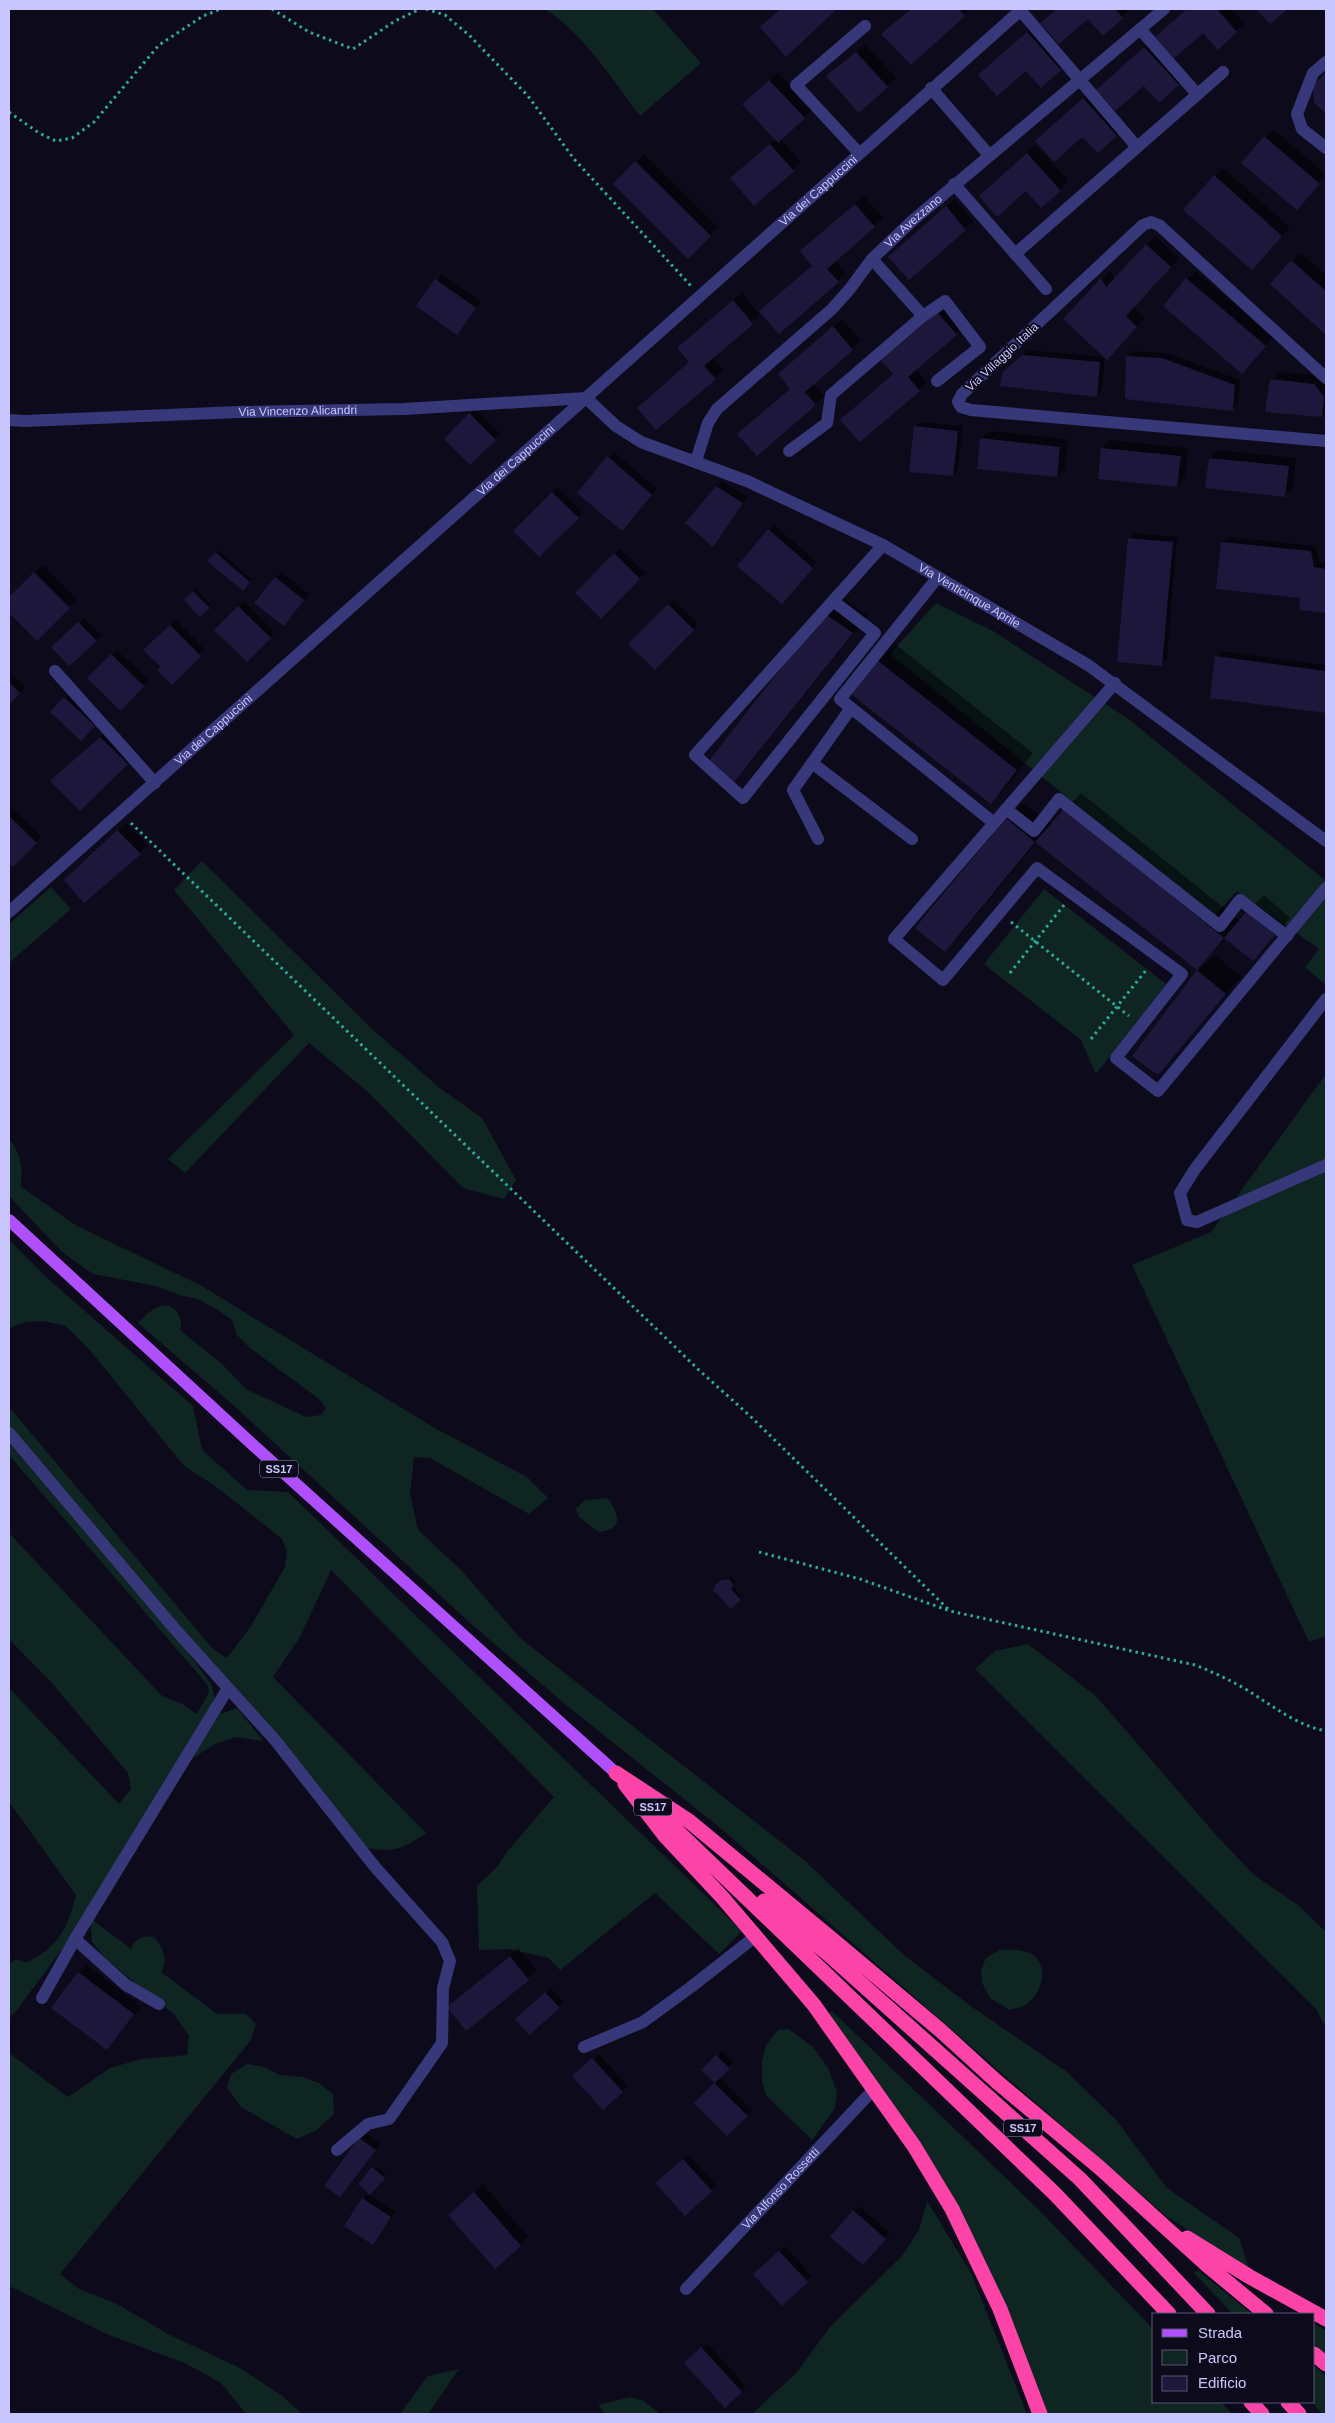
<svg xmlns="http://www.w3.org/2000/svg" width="1335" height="2423" font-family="Arial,sans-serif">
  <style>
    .green { fill: #0e2522 }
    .shadow { fill: #0007 }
    .building { fill: #1d173b }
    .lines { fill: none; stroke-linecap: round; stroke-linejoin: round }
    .path { stroke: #2eaa9b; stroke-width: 3; stroke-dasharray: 2.5 4; stroke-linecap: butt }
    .minor { stroke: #373879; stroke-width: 12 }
    .major { stroke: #b04ffc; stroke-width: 12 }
    .highway { stroke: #fc43a7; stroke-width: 15 }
    .labels { text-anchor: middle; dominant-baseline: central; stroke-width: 4; stroke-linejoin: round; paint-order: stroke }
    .shield { fill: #0d0b1b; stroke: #918eba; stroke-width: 1 }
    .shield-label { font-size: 11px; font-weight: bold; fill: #c9c6fe }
    .street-label { font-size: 12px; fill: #c9c6fe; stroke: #0d0b1b }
  </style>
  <rect width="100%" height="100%" fill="#0d0b1b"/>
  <path class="green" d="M545,9H653L701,63L640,116C611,78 586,36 545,9Z
    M936,603L993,631L1130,720L1326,881V985L1305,967L1319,949L1237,891L1214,916L890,654Z
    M202,861L373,1030L441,1089L482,1118L516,1180L504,1199L463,1188L369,1093L309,1043L185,1173L168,1159L294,1035L174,890Z
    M51,887L71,909L9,963V924Z
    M1044,889L1166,984L1096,1074L1081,1040L984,964Z
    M1326,1074V1636L1309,1642L1132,1265L1211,1232Z
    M9,1139C20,1151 24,1170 20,1186L77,1226L200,1285L433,1427L527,1477L548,1498L529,1514L430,1458L414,1457L410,1494L418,1530L461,1570L520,1638L804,1860L905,1956L972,2007L1067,2072L1117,2121L1167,2188L1239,2238L1249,2269L1166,2216L718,1826L571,1709L468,1621L231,1403L138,1323C147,1312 168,1295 178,1314C181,1319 182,1324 180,1330L222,1364L246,1389L306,1417L321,1415L326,1408L319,1399L250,1348L237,1335L232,1320L218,1310L198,1299L179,1295L156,1286L93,1274L62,1252L9,1196Z
    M9,1240L46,1277L193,1406L202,1450L247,1490L288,1492L742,1931L719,1954L655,1893L560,1970L549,1958L509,1949L479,1950L477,1886L497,1867L507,1852L554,1797L331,1570L300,1637L273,1677L426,1833C400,1851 392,1853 362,1847L9,1428V1407L213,1649L227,1658L251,1626L285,1567L287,1552L282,1539L214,1485L184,1466L89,1349L66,1326L43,1321L25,1322L9,1328Z
    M9,1443L187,1651L211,1684L216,1703L89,1913L17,2010L9,2018V1964L16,1959L26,1963C59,1946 67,1930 76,1895L9,1802V1688L119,1804L131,1789L128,1773L51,1682L9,1639V1533L162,1696L182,1704L197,1714L209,1692L207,1684L9,1455Z
    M608,1498C619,1515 624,1529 599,1532L579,1517L576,1509L585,1500Z
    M1028,1644L1096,1696L1217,1836L1254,1875L1298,1905L1326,1932V2029L1317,2010L975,1669L995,1651Z
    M237,1708L263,1741L235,1737L213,1745L189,1761L220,1714Z
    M90,1918L131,1949C134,1938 144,1935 154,1937C163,1947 169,1960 161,1972L217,2014H246L256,2024L251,2040L60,2274L79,2289L117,2304L168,2334L240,2368L281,2395L302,2414H246L221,2383L187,2364L109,2335L9,2286V2053L68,2097L110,2068L141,2059L187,2055L189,2036L174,2014L129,1978L104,1957L92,1942Z
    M1000,1950C1009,1950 1018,1949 1027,1952C1050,1960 1044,1991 1028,2003C1024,2007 1016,2008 1010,2010L990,1998L982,1983L981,1970L986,1958Z
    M832,2011L1039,2210L1154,2330V2402H1221L1232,2414H1046L1040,2394L1005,2307L880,2085L829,2013Z
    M789,2029L813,2047L828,2068L837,2092L835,2108L812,2140L766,2095L762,2080V2061L766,2045L778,2030Z
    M247,2064L264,2067L280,2075L302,2077L319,2083L333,2094L334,2114L317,2130L297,2139L241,2107L227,2088L231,2074Z
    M927,2201L971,2273L1027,2414H752L797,2372L830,2327L902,2256L919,2230Z
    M1199,2271L1252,2314H1233L1193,2272Z
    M1314,2324L1326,2331V2355L1314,2344Z
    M1314,2366L1326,2376V2414H1322L1312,2402H1314Z
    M459,2369L428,2414H400L428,2376Z
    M630,2397L644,2401L660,2414H606L598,2405Z"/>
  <path class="shadow" d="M782,9H835L786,55L770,19Z
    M911,9H970L911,63L891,26Z
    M1057,9H1130L1122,17L1050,15Z
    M1187,9H1232L1245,23L1218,48L1203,31L1165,29Z
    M1036,25L1068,61L1060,69L988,67Z
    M1153,40L1186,76L1178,84L1106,82Z
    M865,44L896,78L859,111L836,68Z
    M778,72L813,109L781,139L801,162L754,204L740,170L776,139L752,96Z
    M1092,91L1125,127L1117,135L1098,152L1082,135L1045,133Z
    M1273,129L1326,174L1305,200L1265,137Z
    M1036,145L1069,181L1042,207L1026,190L989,188Z
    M644,154L718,227L688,257L614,184Z
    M1223,168L1290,227L1260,260L1215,176Z
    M864,196L883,218L835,260L846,273L838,281L813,265L810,243Z
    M955,199L974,221L909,278L898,249Z
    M1155,236L1179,258L1133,307L1145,318L1115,350L1065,319L1110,271L1115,279Z
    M1301,253L1326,275V334L1272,284Z
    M1196,271L1273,337L1250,364L1187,279Z
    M442,274L481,302L456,334L418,306Z
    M742,293L760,315L712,357L723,370L656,429L638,408L691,362L687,340Z
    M945,305L964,326L916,369L927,382L919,390L894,374L883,360Z
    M842,319L861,341L813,383L824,396L757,455L747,426L791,388L788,366Z
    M1028,350L1105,357L1102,390L1096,395L1004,374Z
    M1132,351L1168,353L1240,380L1238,404L1232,410L1127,356Z
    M1279,372L1323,376L1326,381V412L1322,416L1271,380Z
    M475,409L500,433L470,463L445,439Z
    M920,422L963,426L958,470L953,475L915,427Z
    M990,431L1068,439L1065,468L1057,476L981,439Z
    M1110,440L1188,448L1185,477L1177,485L1102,449Z
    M1218,450L1296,458L1293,487L1285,495L1210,458Z
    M614,452L657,489L627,524L579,493Z
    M722,481L747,497L713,545L687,523Z
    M558,487L583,512L539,556L515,531Z
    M774,525L817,562L787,597L769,530Z
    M1135,533L1177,537L1167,659L1161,664L1129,538Z
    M1228,537L1316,546L1319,562L1326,563V611L1300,608L1302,597L1217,588L1222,542Z
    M620,549L645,573L601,617L576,593Z
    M218,550L252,579L243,589L209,561Z
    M43,565L77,599L37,639L9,611V599Z
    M281,572L309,594L289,619L256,602Z
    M196,589L211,605L200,615L185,600Z
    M842,598L868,616L750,763L734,780L710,762Z
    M674,600L698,624L655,668L630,644Z
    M244,601L275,632L247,660L216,630Z
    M84,618L101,635L69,664L58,641Z
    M176,620L205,650L172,683L162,667L145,650Z
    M895,644L1033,753L1007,786L991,803L878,661Z
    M117,650L148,680L121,709L89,678Z
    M1222,651L1326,665V712L1211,697L1216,657Z
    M9,672L25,687L9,704Z
    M70,693L100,720L81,739L52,712Z
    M109,729L135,755L80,810L60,773Z
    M1081,793L1240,921L1264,895L1290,918L1253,959L1226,938L1197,969L1037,842L962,933L945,950L1007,819L1023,802L1052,825Z
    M10,806L41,837L13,866L9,861Z
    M126,823L148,845L140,853L74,871Z
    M1214,955L1242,976L1158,1074L1198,971Z
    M725,1578H732L736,1582L733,1586L742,1597L731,1607L720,1582Z
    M518,1948L537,1971L466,2030L448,2007Z
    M87,1965L141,2006L107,2048L79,1973Z
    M551,1988L564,2002L559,2007L522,2014Z
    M722,2051L734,2062L719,2077L752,2110L727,2135L696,2103L716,2083L703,2070Z
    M599,2054L628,2086L603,2108L579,2071Z
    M366,2133L380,2144L340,2196L326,2185Z
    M689,2155L716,2185L711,2190L662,2178Z
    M376,2166L386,2175L369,2194L396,2211L373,2244L363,2199L370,2193L359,2184Z
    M483,2184L528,2237L495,2267L449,2215Z
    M859,2206L890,2233L868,2258L854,2211Z
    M785,2246L812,2276L807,2281L760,2268Z
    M707,2343L746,2386L725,2406L686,2363Z"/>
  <path class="building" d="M781,9H837L786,57L760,27Z
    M911,9H959L965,16L911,65L881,34Z
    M1057,9H1115L1123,18L1103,36L1088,19L1059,44L1040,23Z
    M1187,9H1217L1237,32L1218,50L1203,33L1174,58L1155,37Z
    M1256,9H1288L1270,24Z
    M1027,32L1061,70L1041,88L1026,71L997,96L978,75Z
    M1144,47L1179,85L1159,103L1144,86L1115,111L1096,90Z
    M856,52L888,87L859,113L826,76Z
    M1326,73V114L1314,102L1313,85Z
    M769,80L805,118L778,143L742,104Z
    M1083,98L1117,136L1098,153L1082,137L1054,162L1035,141Z
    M1264,136L1320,184L1297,210L1241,163Z
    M770,144L794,171L754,206L730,178Z
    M1027,153L1061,191L1041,208L1026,191L997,217L979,196Z
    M635,161L711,236L688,259L613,184Z
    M1214,175L1282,236L1252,270L1183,210Z
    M855,204L875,227L827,269L839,282L779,334L759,311L812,266L800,251Z
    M946,206L966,230L909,280L888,257Z
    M1146,244L1171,267L1126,316L1137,327L1107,360L1063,319L1101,278L1106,287Z
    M1291,260L1326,291V335L1270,284Z
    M1186,278L1266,346L1242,374L1163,306Z
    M435,279L476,308L457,335L416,306Z
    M733,300L753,324L704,366L716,379L656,430L637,408L689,362L677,348Z
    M937,312L957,335L908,377L920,391L860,442L840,420L893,374L881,360Z
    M833,326L853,350L805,392L816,405L757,456L737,434L790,389L778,374Z
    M1022,355L1100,362L1097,397L1000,386L1002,373Z
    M1126,356L1162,358L1235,385L1233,411L1125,399Z
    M1270,379L1314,384L1324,397L1322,417L1265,412Z
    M469,413L496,440L470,465L444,439Z
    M914,426L958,431L953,476L909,472Z
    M980,438L1060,447L1057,477L977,469Z
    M1101,448L1181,456L1177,487L1098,479Z
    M607,456L652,495L622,531L577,493Z
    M1209,458L1289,466L1285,497L1205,488Z
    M716,486L743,503L713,547L685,523Z
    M552,492L579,518L539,557L513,531Z
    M768,529L813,568L782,604L737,566Z
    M1128,538L1173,542L1162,666L1117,662Z
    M1221,542L1311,551L1314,567L1326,569V613L1299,610L1300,598L1216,589Z
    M215,552L250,582L243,591L207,561Z
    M614,553L640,579L601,619L575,593Z
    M34,572L70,608L37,641L9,613V597Z
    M275,577L304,600L284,626L254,603Z
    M193,591L210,608L200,617L184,600Z
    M668,604L694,630L655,670L628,644Z
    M238,606L271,638L247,662L214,630Z
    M824,613L853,633L734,782L708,762Z
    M78,622L97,641L69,666L51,647Z
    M170,625L201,656L172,685L157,670L161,667L143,650Z
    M111,654L144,686L121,711L87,678Z
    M1215,656L1326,671V713L1210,698Z
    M877,660L1017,770L991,804L851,694Z
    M9,682L20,693L9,705Z
    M64,697L95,726L81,741L50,712Z
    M100,737L128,764L80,811L50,781Z
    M1064,809L1224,938L1197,970L1035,842Z
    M9,816L37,843L13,867L9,863Z
    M1006,818L1035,842L945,952L915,928Z
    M117,830L141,854L84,903L64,880Z
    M1247,911L1275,935L1253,961L1224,938Z
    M1197,970L1226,994L1158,1075L1132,1056Z
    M729,1579L734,1585L731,1589L741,1600L731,1609L713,1590L716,1584L722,1580Z
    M510,1956L529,1980L466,2031L447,2007Z
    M78,1972L134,2014L107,2050L51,2008Z
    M545,1992L560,2008L529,2035L515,2019Z
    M716,2055L730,2069L715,2083L701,2070Z
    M592,2058L623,2092L603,2110L572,2076Z
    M714,2083L748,2116L727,2136L694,2103Z
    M359,2138L376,2150L340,2197L324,2186Z
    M683,2159L712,2191L685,2216L655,2183Z
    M372,2167L385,2178L370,2195L358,2184Z
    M474,2192L521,2246L495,2269L448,2215Z
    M362,2198L391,2217L373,2245L344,2226Z
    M853,2210L886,2239L863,2265L830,2237Z
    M779,2251L808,2282L782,2306L753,2274Z
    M701,2347L742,2392L725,2408L684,2363Z"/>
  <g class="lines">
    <path class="path" d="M272,9L309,32L353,49L395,21L420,9
      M426,9L445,15L469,35L528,96L574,159L691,286
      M9,112L39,133L56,141L72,138L94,122L159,45L203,16L221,9
      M131,823L700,1371L749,1415L950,1611
      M1011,922L1129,1016
      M1010,973L1064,905
      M1091,1039L1147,969
      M759,1552L860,1579L950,1611L1195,1665C1213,1672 1230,1680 1247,1690C1273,1706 1296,1725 1326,1731"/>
    <g class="minor">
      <path d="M1020,10L1137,147"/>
      <path d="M1140,29L1197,94"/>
      <path d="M1326,62L1313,73L1297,114L1302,129L1326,148"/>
      <path d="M931,88L989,155"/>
      <path d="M859,153L796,85L865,26"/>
      <path d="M954,184L1046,289"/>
      <path d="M1015,254L1223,72"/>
      <path d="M872,259L923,316"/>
      <path d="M1326,378L1159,225L1151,222L1143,225L962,394L958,402L961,407L971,410L1326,441"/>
      <path id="s1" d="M586,398L616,426L641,442L747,481L883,545L1088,665L1326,841"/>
      <path id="s2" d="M9,420L25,421L239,412L404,409L586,398"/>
      <path d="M789,451L827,423L831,395L923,316L945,301L980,347L937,381"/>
      <path id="s3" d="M696,461L708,423L717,409L832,309L849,290L872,259L912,221L1164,9"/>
      <path d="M938,577L840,699L994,823"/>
      <path d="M833,601L875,633L743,798L695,755L883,545"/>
      <path d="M55,671L155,783"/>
      <path d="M1115,683L894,939L943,980L1037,868L1182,974L1116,1058L1158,1091L1326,888"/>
      <path d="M812,763L912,839"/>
      <path d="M1006,809L1034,831L1059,799L1220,926L1240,900L1287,936"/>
      <path d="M818,839L793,790L851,708"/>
      <path id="s4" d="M9,912L1022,9"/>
      <path d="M1326,999L1195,1169L1180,1193L1187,1220L1197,1222L1326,1165"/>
      <path d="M9,1433L174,1628L275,1740L375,1867L442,1942L450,1961L443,1988L442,2043L389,2119L368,2124L337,2150"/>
      <path d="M75,1939L126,1985L159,2004"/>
      <path d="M42,1998L75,1939L227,1690"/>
      <path d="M584,2047L643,2022L691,1987L756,1936"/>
      <path id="s5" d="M686,2289L875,2088"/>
    </g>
    <path class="major" d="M9,1220L253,1445L616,1773"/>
    <path class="highway" d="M616,1773L689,1821L839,1945L940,2030L996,2081L1100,2168L1208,2266L1266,2314
      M625,1784L665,1836L722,1897L814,2005L914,2146L952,2209L1000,2309L1040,2414
      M650,1805L1055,2194L1169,2314
      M764,1901L827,1953L1080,2179L1208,2314
      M1187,2238L1250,2277L1326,2319
      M1314,2354L1326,2364
      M1251,2402L1262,2414
      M1288,2402L1299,2414"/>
  </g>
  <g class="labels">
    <g class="shield">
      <rect x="260" y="1460.5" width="38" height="17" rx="4"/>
      <rect x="634" y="1798.5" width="38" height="17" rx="4"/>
      <rect x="1004" y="2119.5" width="38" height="17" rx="4"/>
    </g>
    <g class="shield-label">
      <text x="279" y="1469">SS17</text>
      <text x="653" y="1807">SS17</text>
      <text x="1023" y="2128">SS17</text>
    </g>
    <g class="street-label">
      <text stroke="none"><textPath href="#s4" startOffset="1084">Via dei Cappuccini</textPath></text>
      <text stroke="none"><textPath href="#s3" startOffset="329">Via Avezzano</textPath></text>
      <text transform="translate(1002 357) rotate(-43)">Via Villaggio Italia</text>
      <text stroke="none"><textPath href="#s2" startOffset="289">Via Vincenzo Alicandri</textPath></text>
      <text stroke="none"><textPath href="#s4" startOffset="679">Via dei Cappuccini</textPath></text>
      <text stroke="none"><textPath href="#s1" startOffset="434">Via Venticinque Aprile</textPath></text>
      <text stroke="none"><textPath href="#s4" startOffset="274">Via dei Cappuccini</textPath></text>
      <text stroke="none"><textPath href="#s5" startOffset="138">Via Alfonso Rossetti</textPath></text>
    </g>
  </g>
  <rect width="1335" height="2423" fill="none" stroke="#c9c6fe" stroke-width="20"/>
  <rect x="1152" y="2313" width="162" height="90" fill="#0d0b1b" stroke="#585676"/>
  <rect x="1162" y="2329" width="25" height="8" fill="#b04ffc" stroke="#585676"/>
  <text x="1198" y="2338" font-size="15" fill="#c9c6fe">Strada</text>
  <rect x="1162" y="2350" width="25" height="15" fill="#0e2522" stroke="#585676"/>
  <text x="1198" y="2363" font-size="15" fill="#c9c6fe">Parco</text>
  <rect x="1162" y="2376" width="25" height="15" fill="#1d173b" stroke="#585676"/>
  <text x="1198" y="2388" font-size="15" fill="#c9c6fe">Edificio</text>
</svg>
